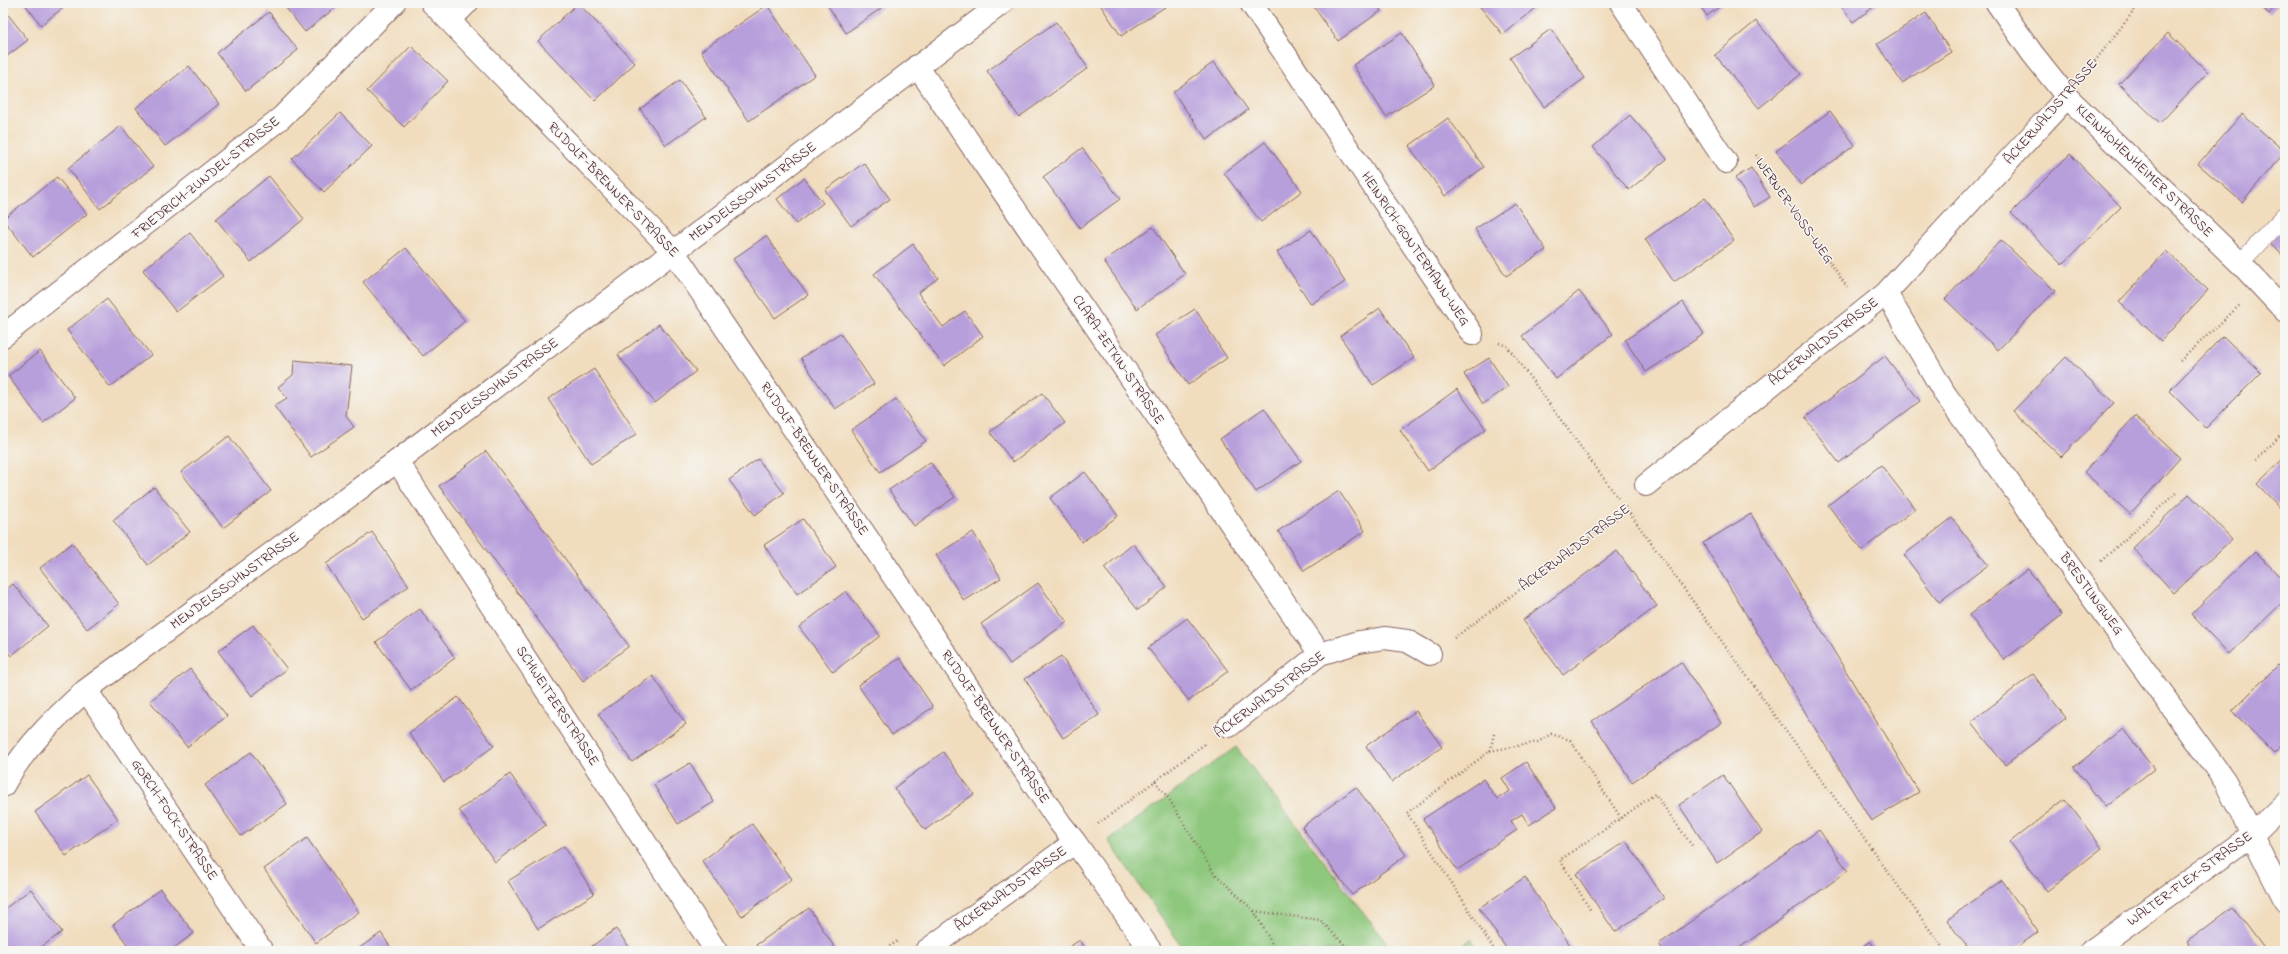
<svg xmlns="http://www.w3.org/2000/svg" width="2288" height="954" font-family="'Indie Flower',sans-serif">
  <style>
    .green { fill: #8ec87d; stroke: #6c7454 }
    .building { fill: #b79fdc }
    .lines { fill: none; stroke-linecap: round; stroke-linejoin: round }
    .lane-casing { stroke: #84625e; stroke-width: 18 }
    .street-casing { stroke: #84625e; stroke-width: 24 }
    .path { stroke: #84625e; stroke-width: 2.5; stroke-dasharray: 1 3; stroke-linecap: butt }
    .lane { stroke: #fff; stroke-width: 17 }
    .street { stroke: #fff; stroke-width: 22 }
    .labels { text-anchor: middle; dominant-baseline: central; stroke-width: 3; stroke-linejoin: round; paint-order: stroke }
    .street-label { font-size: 14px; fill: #4a1f2b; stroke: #f6f6f2 }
  </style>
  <rect width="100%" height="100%" fill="#f6f6f2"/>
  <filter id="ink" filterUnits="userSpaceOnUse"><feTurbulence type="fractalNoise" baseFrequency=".025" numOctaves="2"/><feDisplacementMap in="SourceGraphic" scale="8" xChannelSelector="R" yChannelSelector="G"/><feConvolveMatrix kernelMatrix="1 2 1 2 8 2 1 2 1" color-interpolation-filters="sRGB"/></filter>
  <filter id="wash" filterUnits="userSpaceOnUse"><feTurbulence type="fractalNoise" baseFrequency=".012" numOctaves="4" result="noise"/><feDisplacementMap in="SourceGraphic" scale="16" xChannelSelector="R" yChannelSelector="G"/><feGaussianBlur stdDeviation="0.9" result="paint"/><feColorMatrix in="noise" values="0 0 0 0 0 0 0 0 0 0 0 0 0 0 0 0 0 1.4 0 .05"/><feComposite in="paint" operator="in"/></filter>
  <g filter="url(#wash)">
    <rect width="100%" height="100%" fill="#f1ddbe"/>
    <path class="green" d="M1236,747L1393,951H1185L1108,840Z
      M1471,939L1479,951H1453Z"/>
    <g id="blocks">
      <path class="building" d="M24,3H69L41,25Z
        M282,3H341L305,32Z
        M578,3L635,63L595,101L538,41Z
        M826,3H886L887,4L846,33Z
        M1099,3H1171L1121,36Z
        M1311,3H1376L1381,11L1338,41Z
        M1477,3H1542L1503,35Z
        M1698,3H1724L1707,16Z
        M1839,3H1879L1853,22Z
        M2257,3H2278L2269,14Z
        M767,5L815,75L749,121L701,51Z
        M3,8L28,40L3,59Z
        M269,12L298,50L246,91L217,53Z
        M1926,13L1951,52L1902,83L1877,44Z
        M1756,21L1801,74L1759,108L1715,55Z
        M1056,22L1088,68L1019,117L987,71Z
        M1551,29L1585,78L1544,107L1510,58Z
        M1402,33L1435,85L1386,117L1353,65Z
        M2168,33L2208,72L2160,123L2119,84Z
        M411,46L448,81L404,127L367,91Z
        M1214,62L1248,110L1207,140L1173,92Z
        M189,66L219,104L165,146L136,108Z
        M680,80L706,117L666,145L640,109Z
        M1830,111L1855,145L1801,185L1776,151Z
        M340,113L372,146L324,192L292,159Z
        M2242,114L2285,152L2242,202L2198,164Z
        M1630,115L1667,159L1629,190L1593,147Z
        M1448,118L1484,167L1445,196L1409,146Z
        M121,126L153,167L100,209L68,168Z
        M1265,142L1302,191L1261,222L1224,173Z
        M1082,148L1120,199L1080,228L1043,177Z
        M2070,154L2121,207L2062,265L2011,213Z
        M864,163L890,199L851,226L825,190Z
        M1751,168L1770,197L1754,207L1735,178Z
        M269,176L304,219L251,262L216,219Z
        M57,177L87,214L33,257L3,219Z
        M804,178L823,203L796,224L777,199Z
        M1705,198L1734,241L1674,282L1645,239Z
        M1515,203L1546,250L1506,276L1475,229Z
        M2285,226V257L2270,244Z
        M1153,227L1185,274L1137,309L1104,261Z
        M1311,230L1345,282L1311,304L1277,252Z
        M190,233L223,276L176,312L143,270Z
        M766,236L808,295L775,318L733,259Z
        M2001,240L2055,291L1998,350L1945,299Z
        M913,244L938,278L918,293L943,327L965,311L983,336L944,366L874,274Z
        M406,248L465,321L423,356L363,282Z
        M2166,251L2208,290L2161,341L2119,302Z
        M1579,291L1613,334L1556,379L1522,336Z
        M107,299L151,355L110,387L67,330Z
        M1683,302L1704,334L1646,372L1625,340Z
        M1380,308L1414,358L1373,385L1340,336Z
        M1195,309L1227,358L1188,385L1155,335Z
        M659,324L696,371L655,403L618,355Z
        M840,333L874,384L835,409L801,358Z
        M2223,336L2261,373L2206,428L2169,391Z
        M40,351L75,398L43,423L8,376Z
        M1885,356L1920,401L1839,463L1805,418Z
        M2066,357L2114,403L2061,457L2013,411Z
        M1489,358L1508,387L1483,404L1464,374Z
        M294,360L352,366L346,416L354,427L311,457L274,406L287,398L278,387L293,375Z
        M594,369L637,434L591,464L548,399Z
        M1457,389L1486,429L1428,471L1400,430Z
        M1042,393L1065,423L1013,462L990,432Z
        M896,399L926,441L880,472L851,430Z
        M1264,408L1301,461L1256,492L1220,439Z
        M2135,416L2180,458L2130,514L2084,472Z
        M229,436L271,491L223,528L181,472Z
        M486,451L629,646L583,681L439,486Z
        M2285,457V513L2257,484Z
        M758,459L784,493L755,515L729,480Z
        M930,462L955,497L914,526L889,490Z
        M1881,465L1915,509L1862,550L1828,505Z
        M1085,472L1118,516L1082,542L1050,498Z
        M154,487L190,532L148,565L113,520Z
        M1339,491L1365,531L1304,571L1278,531Z
        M2189,494L2232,539L2174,593L2133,548Z
        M1751,514L1919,792L1871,821L1703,543Z
        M1952,518L1988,565L1939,602L1904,555Z
        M803,519L836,567L797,594L764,545Z
        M372,532L409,586L362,618L326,564Z
        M973,532L1001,578L964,601L936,555Z
        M72,543L119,604L87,629L40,568Z
        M1133,544L1167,587L1138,610L1104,568Z
        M1617,551L1657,606L1563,675L1523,620Z
        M2255,551L2285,582V600L2229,654L2191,614Z
        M2028,569L2062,615L2004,660L1969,615Z
        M1038,583L1067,622L1010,664L981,624Z
        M13,584L48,626L11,656L3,646V592Z
        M846,591L880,636L833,672L799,627Z
        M420,609L455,658L411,690L376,642Z
        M1187,618L1228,671L1189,701L1148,648Z
        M253,625L287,669L252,696L218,651Z
        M1061,656L1099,715L1063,738L1025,679Z
        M900,658L933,707L892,735L858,685Z
        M2285,658V742L2274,753L2232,711Z
        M1681,662L1721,723L1632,782L1592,721Z
        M190,669L227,716L187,747L150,701Z
        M2033,674L2066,718L2005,765L1971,722Z
        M653,676L686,724L632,762L598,714Z
        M458,697L494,746L444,782L409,733Z
        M1416,711L1442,747L1391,782L1366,746Z
        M2123,729L2154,769L2105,807L2074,767Z
        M251,752L287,804L241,836L205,785Z
        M943,752L974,794L925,830L894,788Z
        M1526,762L1556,808L1529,825L1522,814L1511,821L1517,830L1457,870L1423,819L1483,779L1497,799L1510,791L1502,778Z
        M690,763L714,802L678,824L654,785Z
        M510,774L546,825L495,862L459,810Z
        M87,775L118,819L66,856L35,812Z
        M1723,775L1762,832L1717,863L1679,805Z
        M1356,787L1406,855L1352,895L1302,827Z
        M2065,799L2102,848L2047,891L2010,842Z
        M752,824L792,879L742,916L702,861Z
        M1819,830L1848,871L1735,951H1664L1659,944Z
        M307,838L359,912L316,943L264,869Z
        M1626,841L1664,898L1615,932L1576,874Z
        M564,846L594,894L538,929L508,881Z
        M1525,877L1543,905L1574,951H1508L1479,908Z
        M2002,880L2038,932L2012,951H1970L1947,920Z
        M31,889L62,932L36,951H3V910Z
        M160,889L194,933L170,951H132L113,925Z
        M2233,907L2266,951H2193L2187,942Z
        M809,908L837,951H760L756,945Z
        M616,929L632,951H585Z
        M381,933L393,951H355Z
        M1080,940L1087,951H1063Z
        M1870,941L1877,951H1856Z"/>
    </g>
  </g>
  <g filter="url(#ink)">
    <use href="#blocks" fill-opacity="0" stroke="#84625e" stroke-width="1"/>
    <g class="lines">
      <defs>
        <path id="lane" d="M2240,263L2285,215"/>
        <path id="street" d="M432,3L674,252L1060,823L1075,842L1151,951
          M1251,3L1472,334
          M1621,3L1726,162
          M1997,3L2032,53L2067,97L2240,263L2285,311
          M450,20L467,3
          M917,66L1320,654
          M1886,293L1945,394L2225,781L2285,901
          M3,336L282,117L394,3
          M397,461L716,951
          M1646,485L1886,293L2067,97
          M86,690L262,951
          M1229,726L1320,654L1359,642L1385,638L1407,641L1430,654
          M3,786C24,748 54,719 86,690L397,461L1002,3
          M926,951L1075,842
          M2091,951L2252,835L2285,803"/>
      </defs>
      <use href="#lane" class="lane-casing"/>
      <use href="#street" class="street-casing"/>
      <path class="path" d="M2085,74L2140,3
        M1756,155L1847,287
        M1499,343L1507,346L1618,498
        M2180,361L2240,305
        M2256,460L2285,431
        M1625,507L1945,951
        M2101,561L2177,492
        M1454,638L1628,510
        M1494,734L1490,751L1407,813L1495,951
        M1490,751L1538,742L1551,734L1570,740L1621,818L1560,860L1591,911
        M1155,781L1169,799L1213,872L1254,911L1276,951
        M1621,818L1655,794L1693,847
        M1098,824L1206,743
        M1254,911L1320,920L1351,951
        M883,951L899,940"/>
      <use href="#lane" class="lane"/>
      <use href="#street" class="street"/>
    </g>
  </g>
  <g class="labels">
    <g class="street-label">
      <text transform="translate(2051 112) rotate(-49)">ÄCKERWALDSTRASSE</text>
      <text transform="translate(2144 171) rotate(44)">KLEINHOHENHEIMER STRASSE</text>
      <text transform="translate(206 178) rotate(-39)">FRIEDRICH-ZUNDEL-STRASSE</text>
      <text transform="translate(613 190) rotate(46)">RUDOLF-BRENNER-STRASSE</text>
      <text transform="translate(753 192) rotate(-37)">MENDELSSOHNSTRASSE</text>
      <text transform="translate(1794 211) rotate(55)">WERNER-VOSS-WEG</text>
      <text transform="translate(1415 249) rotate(56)">HEINRICH-GONTERMANN-WEG</text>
      <text transform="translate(1824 342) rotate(-38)">ÄCKERWALDSTRASSE</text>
      <text transform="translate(1118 360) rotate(56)">CLARA-ZETKIN-STRASSE</text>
      <text transform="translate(495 388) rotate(-37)">MENDELSSOHNSTRASSE</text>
      <text transform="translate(814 459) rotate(56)">RUDOLF-BRENNER-STRASSE</text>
      <text transform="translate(1575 548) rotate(-37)">ÄCKERWALDSTRASSE</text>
      <text transform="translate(235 581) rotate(-36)">MENDELSSOHNSTRASSE</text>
      <text transform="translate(2091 594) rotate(54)">BRESTLINGWEG</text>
      <text transform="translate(1270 695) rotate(-37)">ÄCKERWALDSTRASSE</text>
      <text transform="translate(557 706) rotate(57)">SCHWEITZERSTRASSE</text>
      <text transform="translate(995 727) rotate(56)">RUDOLF-BRENNER-STRASSE</text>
      <text transform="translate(174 820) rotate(56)">GORCH-FOCK-STRASSE</text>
      <text transform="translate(2190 879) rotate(-36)">WALTER-FLEX-STRASSE</text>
      <text transform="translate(1011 889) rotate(-36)">ÄCKERWALDSTRASSE</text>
    </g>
  </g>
  <rect width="2288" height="954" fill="none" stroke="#f6f6f2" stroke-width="16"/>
</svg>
